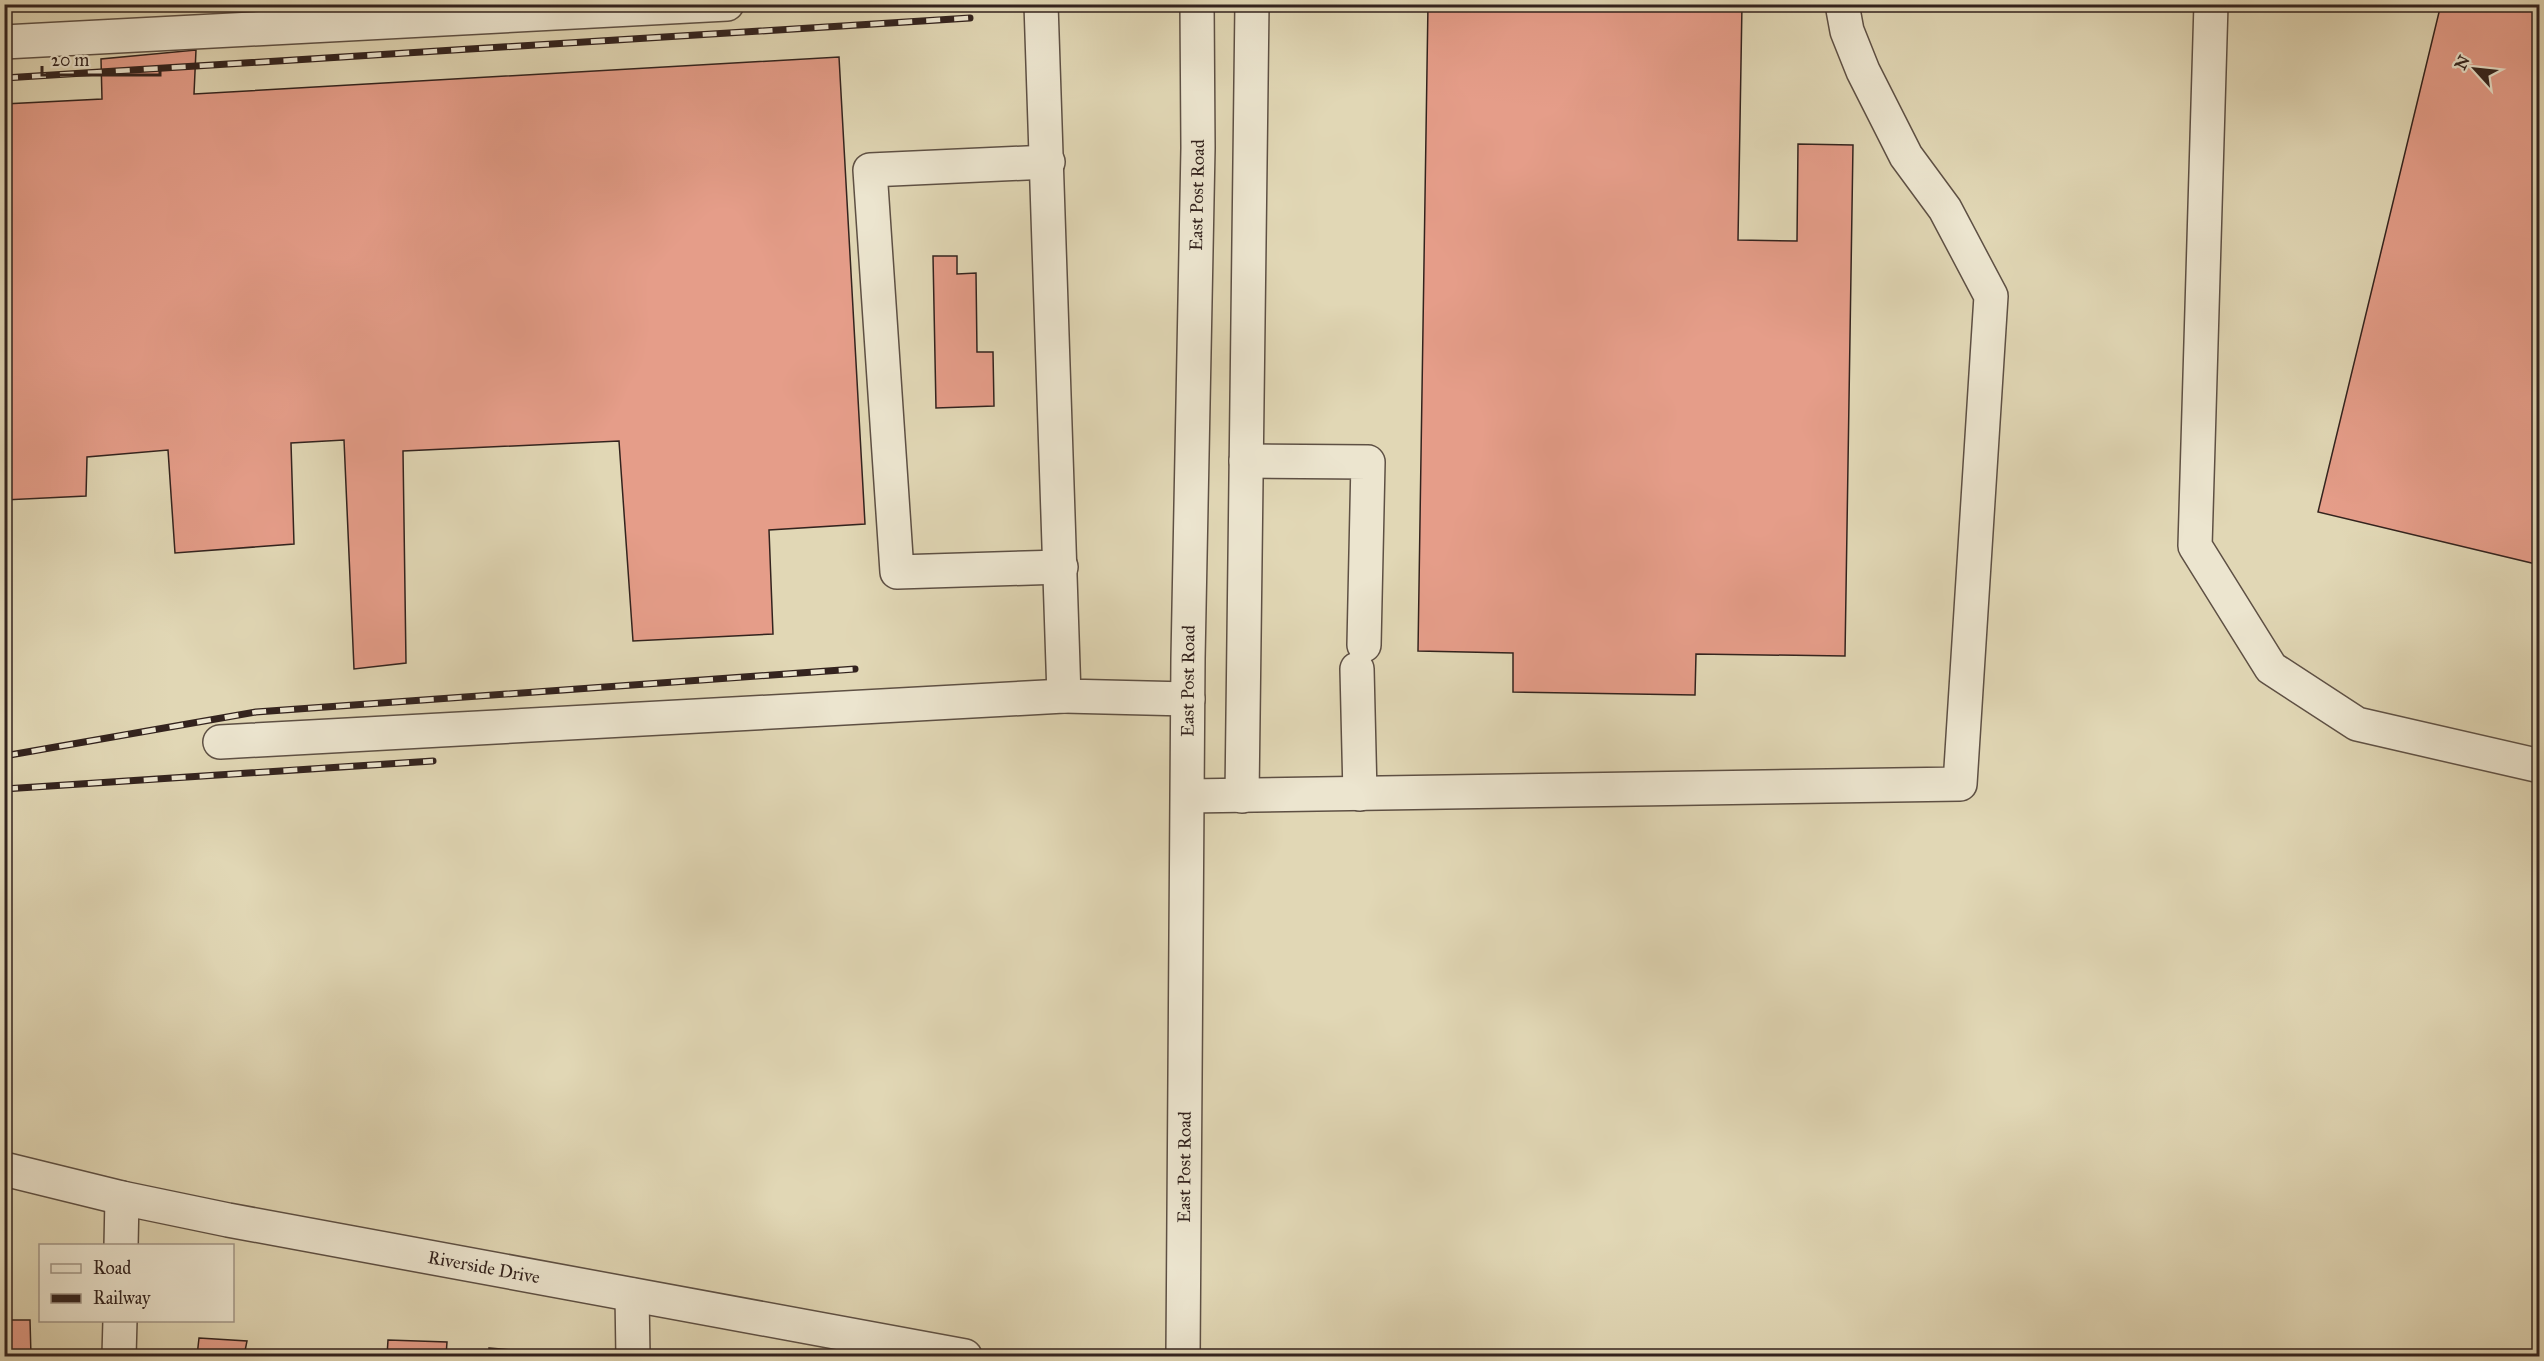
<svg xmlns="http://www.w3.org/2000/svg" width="2544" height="1361" font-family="'IM FELL Great Primer',serif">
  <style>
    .building { fill: #e59d89; stroke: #33231e; stroke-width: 1.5 }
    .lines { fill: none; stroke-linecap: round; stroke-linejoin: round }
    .minor-casing { stroke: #5e5044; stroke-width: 36 }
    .minor { stroke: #ece5cf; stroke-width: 33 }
    .rail-casing { stroke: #33231e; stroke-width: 7 }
    .rail { stroke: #ece5cf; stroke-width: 4.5; stroke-dasharray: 14; stroke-linecap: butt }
    .labels { text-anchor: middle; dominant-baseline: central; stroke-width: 5; stroke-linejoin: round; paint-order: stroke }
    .street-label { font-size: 18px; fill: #33231e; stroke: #ece5cf }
  </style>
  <rect width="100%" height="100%" fill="#e1d7b5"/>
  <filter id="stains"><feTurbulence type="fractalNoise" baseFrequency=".00333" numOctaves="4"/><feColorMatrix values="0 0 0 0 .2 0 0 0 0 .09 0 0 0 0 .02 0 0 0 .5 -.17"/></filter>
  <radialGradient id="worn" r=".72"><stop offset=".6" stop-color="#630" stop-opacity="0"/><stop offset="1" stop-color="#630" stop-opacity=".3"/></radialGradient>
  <path class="building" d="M1428,4H1742L1738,240L1797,241L1798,144L1853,145L1845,656L1696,654L1695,695L1513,692V653L1418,651Z
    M2441,4H2540V565L2318,512Z
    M196,50L194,94L839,57L865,524L769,530L773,634L633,641L619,441L403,451L406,663L354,669L344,440L291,443L294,544L175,553L168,450L87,457L86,496L4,500V104L102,99L101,59Z
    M933,256H957V274L976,273L977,352H993L994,406L936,408Z
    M4,1320H30L31,1356H4Z
    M199,1338L247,1341L244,1356H181V1354L197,1356Z
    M388,1340L447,1342L446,1356H387Z
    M489,1348L536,1352V1356H489Z"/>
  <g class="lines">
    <defs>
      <g id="minor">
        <path d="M1041,4L1064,696L1188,699"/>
        <path d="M2211,4L2195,546L2271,668L2357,724L2540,766"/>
        <path d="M4,42L727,4"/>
        <path d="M1048,162L870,170L897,572L1061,567"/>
        <path d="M1246,461L1368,462L1364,645"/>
        <path d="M1357,669L1360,794"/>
        <path d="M220,742L1064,696"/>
        <path d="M1188,796L1960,784L1991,296L1945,209L1906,156L1863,71L1847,31L1842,4"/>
        <path d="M1242,796L1252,4"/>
        <path id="s1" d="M4,1169L122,1198L228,1220L965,1356"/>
        <path d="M121,1246L122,1198"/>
        <path d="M632,1295L633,1356"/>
        <path d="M119,1356L120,1320"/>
        <path id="s2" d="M1183,1356L1188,659L1198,148L1197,4"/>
      </g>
    </defs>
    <use href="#minor" class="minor-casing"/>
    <use href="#minor" class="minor"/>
    <defs>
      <path id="rail" d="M4,5L5,4
        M4,78L970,18
        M4,756L256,712L855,669
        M4,789L433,761"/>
    </defs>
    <use href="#rail" class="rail-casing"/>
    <use href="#rail" class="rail"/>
  </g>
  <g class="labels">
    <g class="street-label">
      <text stroke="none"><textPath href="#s2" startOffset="1161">East Post Road</textPath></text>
      <text stroke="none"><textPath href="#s2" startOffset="675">East Post Road</textPath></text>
      <text stroke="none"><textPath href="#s2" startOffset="189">East Post Road</textPath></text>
      <text stroke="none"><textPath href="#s1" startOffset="490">Riverside Drive</textPath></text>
    </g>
  </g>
  <rect width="2544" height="1361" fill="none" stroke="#e1d7b5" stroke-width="24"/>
  <rect x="6" y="6" width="2532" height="1349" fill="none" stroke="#33231e" stroke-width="3"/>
  <rect x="12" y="12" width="2520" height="1337" fill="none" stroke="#33231e" stroke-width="1.5"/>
  <rect x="39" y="1244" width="195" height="78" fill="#ece5cf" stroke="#a29788" stroke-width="1.5"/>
  <rect x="51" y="1264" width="30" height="9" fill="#ece5cf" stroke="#a29788" stroke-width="1.5"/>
  <text x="93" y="1274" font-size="18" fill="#33231e">Road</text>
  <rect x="51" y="1294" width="30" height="9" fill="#33231e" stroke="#a29788" stroke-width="1.5"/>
  <text x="93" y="1304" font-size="18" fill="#33231e">Railway</text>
  <g transform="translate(2475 69) rotate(297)" stroke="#ece5cf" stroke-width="4.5" paint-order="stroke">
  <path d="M0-4.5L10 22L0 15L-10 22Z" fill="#33231e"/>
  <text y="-9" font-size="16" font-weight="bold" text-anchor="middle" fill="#33231e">N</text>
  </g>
  <path d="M42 66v9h118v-9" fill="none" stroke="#33231e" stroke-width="3"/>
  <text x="51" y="66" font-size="18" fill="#33231e" stroke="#ece5cf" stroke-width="4.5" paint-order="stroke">20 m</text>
  <rect width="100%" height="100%" filter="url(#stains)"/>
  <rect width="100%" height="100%" fill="url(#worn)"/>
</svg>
